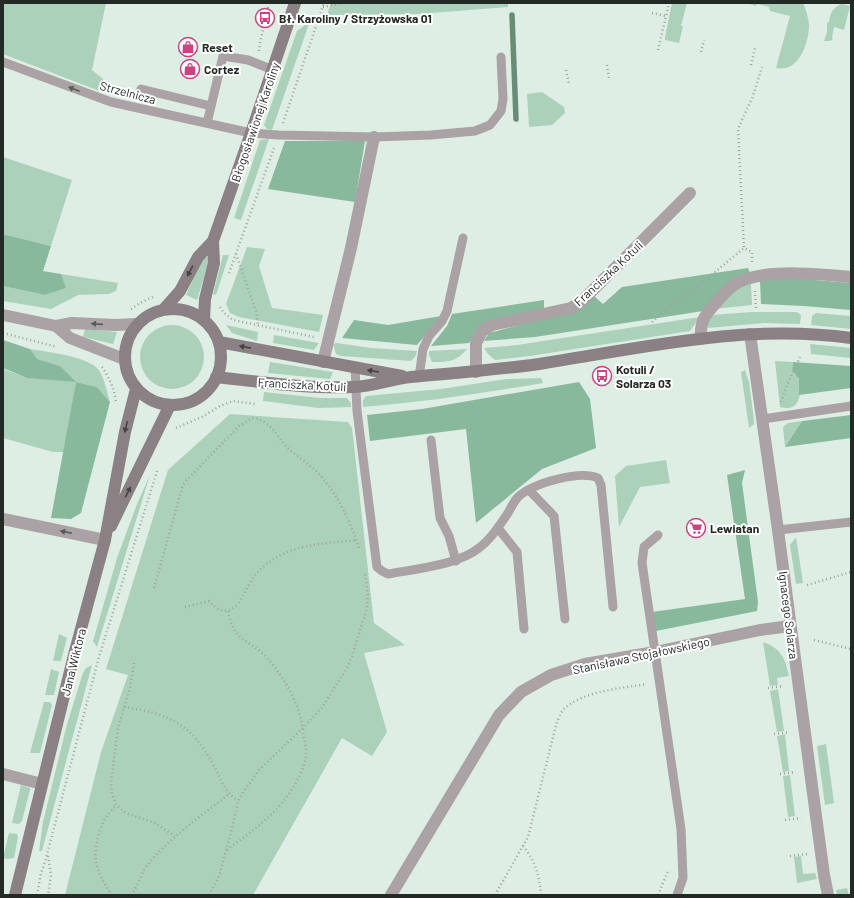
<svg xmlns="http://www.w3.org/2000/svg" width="854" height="898" font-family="Barlow,sans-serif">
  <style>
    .green { fill: #acd1ba }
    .forest { fill: #89b99c }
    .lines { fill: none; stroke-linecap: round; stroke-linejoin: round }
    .stream { stroke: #698c77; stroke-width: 5.5 }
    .path { stroke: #9aa69e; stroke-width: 2.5; stroke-dasharray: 1 3; stroke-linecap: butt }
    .lane { stroke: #aaa2a5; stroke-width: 9 }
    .street { stroke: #aaa2a5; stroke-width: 12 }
    .secondary { stroke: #8b8084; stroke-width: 12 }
    .oneway { fill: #595958 }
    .oneway2 { fill: #424342 }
    .labels { text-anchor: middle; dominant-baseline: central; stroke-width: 4; stroke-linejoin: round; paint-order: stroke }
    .poi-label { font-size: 12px; font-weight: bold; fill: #232925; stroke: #fff; text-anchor: start }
    .street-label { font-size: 12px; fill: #232925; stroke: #fff }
  </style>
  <rect width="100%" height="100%" fill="#deeee4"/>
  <path class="green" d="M3,3H106L92,70L103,79L102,92L3,54Z
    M331,3H508V7L418,14L327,15Z
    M672,3H687L681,26H683L679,43L665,40V37Z
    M746,3H803C806,10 809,19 809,27C808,45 798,73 776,68L790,16L770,11L769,7L757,4L756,6Z
    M842,4L850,6L844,30L834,27L832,37L833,38C832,42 828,41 824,41L827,32V23L829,22C830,13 833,7 842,4Z
    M310,21L272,130L267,129L264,125L297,31Z
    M542,92L564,107L565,113L552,125L529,127L527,94Z
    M269,139L241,220L234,218L260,140Z
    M3,157L72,180L51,246L3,234Z
    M247,247L265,249L259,266L272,308L323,315L319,332L239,317L230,313L226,304Z
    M223,255H229L216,295L213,294Z
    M203,256L210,258L197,300L186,295Z
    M61,274L118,283L116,291L109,294L78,295L51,309L3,301V286L45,295L65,288Z
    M751,283L752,305L714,309L734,290Z
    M752,312H797L801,315L800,324L765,323L708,328L707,322L711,315Z
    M816,313L851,316V329L811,325L812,316Z
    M700,317L690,331L530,356L495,360L488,354L484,348L517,345Z
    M226,325L258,332L257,341L232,333Z
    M140 357a32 32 0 1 1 64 0a32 32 0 1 1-64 0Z
    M85,329L117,332L113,344L83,337Z
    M274,335L319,343L314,350L273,343Z
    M337,343L371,348L417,351L415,357L411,361L341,356L336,354L333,344Z
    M810,344L851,348V358L811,354Z
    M30,349C47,352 83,356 96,367C104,374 107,392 110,402L97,387L76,382L64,452H53L3,438V369L27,378L60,366L36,359Z
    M467,349C456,362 448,362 432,362L429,355V351Z
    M775,361L793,362L792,370C794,373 799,377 799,381C802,395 799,413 780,407Z
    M270,362L333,372L330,379L268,373Z
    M745,370L749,382L754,420V424L749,428L741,372Z
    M541,378L543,383C483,393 423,402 363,407V400L366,396L441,389L506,379Z
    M264,392L320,398H347L351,403V407L319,408L263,401Z
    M230,414L348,422L352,428L374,623L405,645L364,653L387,732L372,756L342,738L253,895H65L101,752L128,675L106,669L168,470Z
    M802,421L785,447L783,427L788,423Z
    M666,460L670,483L640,487L619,527L615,476L626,466Z
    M150,475L97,647L93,641L117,558L137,504Z
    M796,537L803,583L796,584L790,545Z
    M59,634L67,638L61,661H53Z
    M763,642C782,649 785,658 789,676L777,678L778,685L770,686Z
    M92,665L42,851H39L43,822L67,724L83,673L86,668Z
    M51,669L59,672L54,695H45Z
    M778,689L784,731L777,732L770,691Z
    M44,702H50L52,705L40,753H30Z
    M785,734L789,771L783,772L777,736Z
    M826,744L834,803L825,805L817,746Z
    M790,775L795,816L788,817L783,776Z
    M21,785L30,788V790L22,821L19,824L12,823Z
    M9,833L17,834L18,837L14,858L7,859L3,858Z
    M801,856L803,874L815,873L817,879L797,883L794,857Z
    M847,888L849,895H837L836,890Z"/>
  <path class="forest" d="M285,141H365L355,202L268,189Z
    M3,234L51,246L43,271L61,274L66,288L45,295L3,286Z
    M748,268L750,273L703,311L535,337L484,341L489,333L564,313L594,296L603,304L622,287Z
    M784,279H802L851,283V310L804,306L761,304L760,281Z
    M544,300V309L475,333L469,343L431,346L447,326L452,314Z
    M441,316L417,345L342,338L354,320L388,325Z
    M3,340L30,349L37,359L60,366L76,382L97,387L110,402L81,513L71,519L51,518L76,382L27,378L3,368Z
    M793,362L851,366V388L799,395V379L792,370Z
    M579,382L590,399L596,448L542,469L476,523L466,429L370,441L367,415L422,409Z
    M851,415V438L785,447L802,421Z
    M745,470L742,483L758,602L757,611L656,631L652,612L745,599L727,475Z"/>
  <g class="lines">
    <path class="stream" d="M512,15L516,119"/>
    <path class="path" d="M323,7L342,3
      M652,13L666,16
      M658,50L669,3
      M259,51L260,43L269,3
      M701,52L704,40
      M607,65L609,78
      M751,65L755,48
      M566,70L569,84
      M283,123L324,3
      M236,254L256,311L258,326
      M752,262V252L744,248L738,129L753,96L762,67
      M229,273L274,148
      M755,291L756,308
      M220,307L224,313L233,320L314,337
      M131,309L140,303L155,296
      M652,322L671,305L696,288L744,248
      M3,333L57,347
      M102,367C109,377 115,390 116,403
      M781,402L787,385L800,357
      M176,428L202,417L220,406L233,401L255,404
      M807,585L851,572
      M154,588L182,488L185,482L239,426L252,418C271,420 276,436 288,448C297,457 308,463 317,472C338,493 350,522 360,550
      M185,607L209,601C216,609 223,614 233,608C242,602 248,584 255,575C282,544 319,544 357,540
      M814,640L851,649
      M134,663L130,688L118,728L111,783L112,794L116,805L126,813L155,823L175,836
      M768,688L783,686
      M124,707C171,714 191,724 214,766C222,781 224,791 238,801
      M774,734L790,732
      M780,774L795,772
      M785,820L801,818
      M523,846C536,862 539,875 541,895
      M227,850C256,828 284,809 300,775C303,768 306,762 306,754C306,747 304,738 303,730C299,703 285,678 267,658C249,638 233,643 228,610
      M48,856L51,875L48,895
      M790,856L807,854
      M37,895L41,873L45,862L99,657L157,471
      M112,895C105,885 98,874 96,862C94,848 99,828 106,817C109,813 113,809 116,805
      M131,895C139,885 141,872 149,863C172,836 201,816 229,794
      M209,895L219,876L231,833L238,801L244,791L259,770L303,728L323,706L348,666L352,656L367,608L368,594L365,574
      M495,895L528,837L556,725C558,720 560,713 564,709C583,691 622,688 647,684
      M658,895L668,871"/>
    <path class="lane" d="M3,62L111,102L251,133L278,135L374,137L431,135L475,131L490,125L501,111L503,99L501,57
      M141,89L211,106
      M207,123L223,56L248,60L273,70
      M355,367L357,411L377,567L382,571L388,574C415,569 458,565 479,548C491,539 500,525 508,513C511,508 514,501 518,497C533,483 580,470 598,478L601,485L613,607
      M419,377L423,349L429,336L442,321L447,311L463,238
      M763,419L851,406
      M431,440L440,518L449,536L456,561
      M529,490L554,516L565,619
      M498,528L517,552L524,629
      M778,530L851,522
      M658,535L644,547L642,563L681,829L683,878L677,895"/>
    <path class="street" d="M3,315L56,326L72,323L115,325L136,324
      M56,326L70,338L124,359
      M750,334L778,530L816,816L824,875L828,895
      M701,339C700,321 704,316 716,303C723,294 730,286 741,281C768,269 822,274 851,277
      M323,362L351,248L374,137
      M476,372V343L482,331L492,325L571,308L581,302L690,193
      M3,519L105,540
      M3,774L42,784
      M391,895L499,715L521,692L551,675L585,664L655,652L760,630L790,626"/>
    <path class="secondary" d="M125 357a48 48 0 1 1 96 0a48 48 0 1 1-96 0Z
      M164,309L180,291L198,257L213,241
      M204,320L205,299L214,263L213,241L251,133L295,3
      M219,342L402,376
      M216,377C262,382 308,389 354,387C373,386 392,379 411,377C454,373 496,370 539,364C641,348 747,323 851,338
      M111,526L170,405
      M15,895L75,651L105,540L125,432L136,389"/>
  </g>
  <defs><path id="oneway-solid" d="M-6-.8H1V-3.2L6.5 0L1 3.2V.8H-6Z"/></defs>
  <g class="oneway">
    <use href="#oneway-solid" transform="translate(74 89) rotate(-159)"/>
    <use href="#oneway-solid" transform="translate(97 324) rotate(-176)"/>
    <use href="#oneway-solid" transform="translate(66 532) rotate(-168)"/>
  </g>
  <g class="oneway2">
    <use href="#oneway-solid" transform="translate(190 271) rotate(118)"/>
    <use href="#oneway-solid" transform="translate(245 347) rotate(-169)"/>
    <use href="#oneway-solid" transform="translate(373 371) rotate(-170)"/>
    <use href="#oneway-solid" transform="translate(126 427) rotate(104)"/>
    <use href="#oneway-solid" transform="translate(128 492) rotate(-64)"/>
  </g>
  <defs>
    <symbol id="bus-ring" viewBox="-11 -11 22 22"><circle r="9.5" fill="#fff" stroke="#cb437f" stroke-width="1.5"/><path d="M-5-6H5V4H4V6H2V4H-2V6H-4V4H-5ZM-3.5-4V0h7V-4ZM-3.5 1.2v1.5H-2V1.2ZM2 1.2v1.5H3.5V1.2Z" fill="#cb437f"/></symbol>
    <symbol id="shop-ring" viewBox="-11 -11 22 22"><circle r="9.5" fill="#fff" stroke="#cb437f" stroke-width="1.5"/><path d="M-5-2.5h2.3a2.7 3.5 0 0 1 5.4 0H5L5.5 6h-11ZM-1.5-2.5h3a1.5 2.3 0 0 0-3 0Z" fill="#cb437f"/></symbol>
    <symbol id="supermarket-ring" viewBox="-11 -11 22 22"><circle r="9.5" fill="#fff" stroke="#cb437f" stroke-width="1.5"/><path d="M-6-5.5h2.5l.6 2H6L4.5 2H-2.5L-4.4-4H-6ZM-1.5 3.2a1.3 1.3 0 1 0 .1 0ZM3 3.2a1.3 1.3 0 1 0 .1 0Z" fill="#cb437f"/></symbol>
  </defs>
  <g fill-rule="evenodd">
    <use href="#bus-ring" x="254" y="7" width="22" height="22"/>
    <use href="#shop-ring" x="177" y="36" width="22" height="22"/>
    <use href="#shop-ring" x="179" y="58" width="22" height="22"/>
    <use href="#bus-ring" x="591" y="365" width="22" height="22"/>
    <use href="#supermarket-ring" x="685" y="517" width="22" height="22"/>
  </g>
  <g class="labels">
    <g class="poi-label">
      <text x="279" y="18">Bł. Karoliny / Strzyżowska 01</text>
      <text x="202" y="47">Reset</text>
      <text x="204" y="69">Cortez</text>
      <text x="616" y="369">Kotuli /<tspan x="616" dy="14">Solarza 03</tspan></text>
      <text x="710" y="528">Lewiatan</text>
    </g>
    <g class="street-label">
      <text transform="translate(128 92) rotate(15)">Strzelnicza</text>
      <text transform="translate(255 122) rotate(-71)">Błogosławionej Karoliny</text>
      <text transform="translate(608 273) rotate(-43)">Franciszka Kotuli</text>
      <text transform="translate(302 384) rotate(3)">Franciszka Kotuli</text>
      <text transform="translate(789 615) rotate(83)">Ignacego Solarza</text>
      <text transform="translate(641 655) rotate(-12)">Stanisława Stojałowskiego</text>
      <text transform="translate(73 662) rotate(-76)">Jana Wiktora</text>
    </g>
  </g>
  <rect width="854" height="898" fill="none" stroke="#232925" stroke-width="8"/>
</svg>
